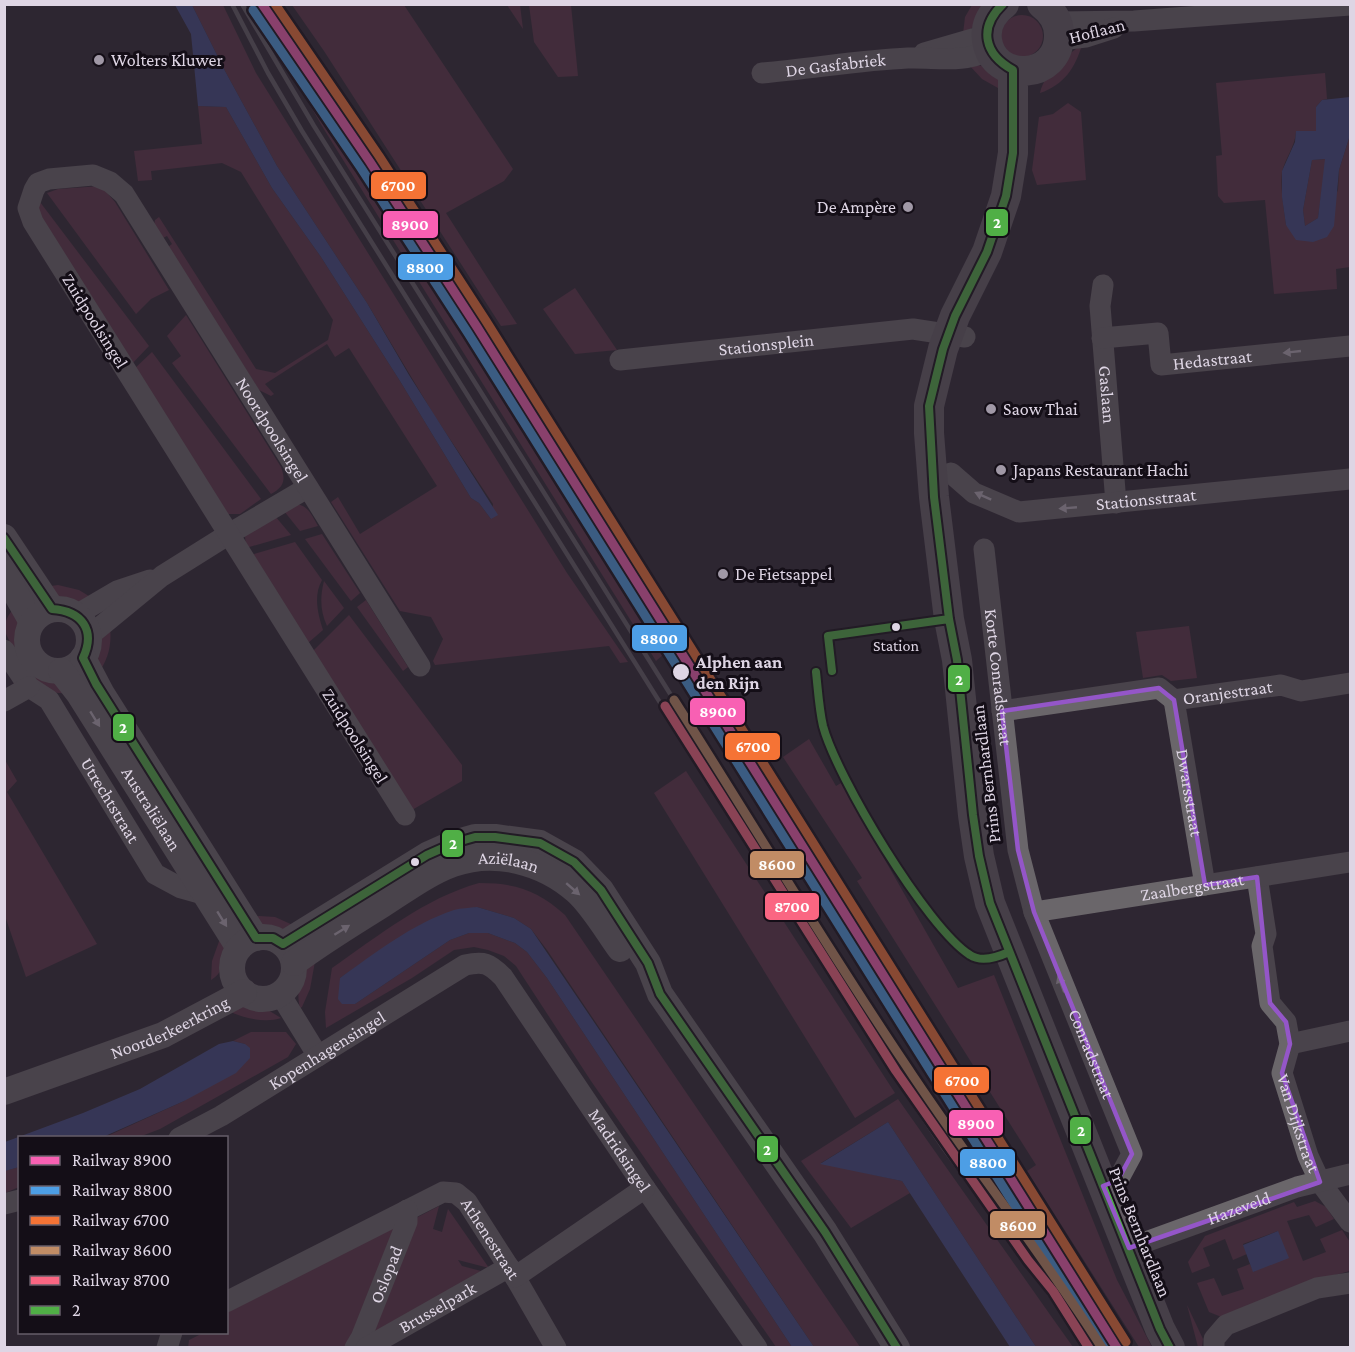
<svg xmlns="http://www.w3.org/2000/svg" width="1355" height="1352" font-family="'Crimson Pro',serif">
  <style>
    .green { fill: #5b3447 }
    .water { fill: #424b83; fill-rule: evenodd }
    .lines { fill: none; stroke-linecap: round; stroke-linejoin: round }
    .minor { stroke: #6a666a; stroke-width: 21 }
    .tertiary { stroke: #6a666a; stroke-width: 26 }
    .secondary { stroke: #645d65; stroke-width: 30 }
    .rail { stroke: #625d65; stroke-width: 4.5 }
    .bus-1-casing { stroke: #140e17; stroke-width: 12 }
    .bus-1 { stroke: #50af46; stroke-width: 8 }
    .rail-1-casing { stroke: #140e17; stroke-width: 14 }
    .rail-2-casing { stroke: #140e17; stroke-width: 14 }
    .rail-3-casing { stroke: #140e17; stroke-width: 14 }
    .rail-4-casing { stroke: #140e17; stroke-width: 14 }
    .rail-5-casing { stroke: #140e17; stroke-width: 14 }
    .rail-1 { stroke: #f860b3; stroke-width: 9 }
    .rail-2 { stroke: #4d9ee5; stroke-width: 9 }
    .rail-3 { stroke: #f57335; stroke-width: 9 }
    .rail-4 { stroke: #c18c65; stroke-width: 9 }
    .rail-5 { stroke: #fa6682; stroke-width: 9 }
    .oneway { fill: #b5aeb9 }
    .marked { fill: none; stroke: #9456c8; stroke-width: 4.5; stroke-linejoin: round }
    .poi-dot { fill: #a098a6; stroke: #140e17; stroke-width: 2 }
    .bus-dot { fill: #ded5e4; stroke: #140e17; stroke-width: 2 }
    .labels { text-anchor: middle; dominant-baseline: central; stroke-width: 6; stroke-linejoin: round; paint-order: stroke }
    .bus-label { font-size: 16px; fill: #ded5e4; stroke: #140e17 }
    .street-label { font-size: 18px; fill: #ded5e4; stroke: #140e17 }
    .poi-label { font-size: 18px; fill: #ded5e4; stroke: #140e17; text-anchor: start }
    .stop-label { font-size: 18px; font-weight: bold; fill: #ded5e4; stroke: #140e17; text-anchor: start }
    .line-badge { stroke: #140e17; stroke-width: 2 }
    .badge-label { font-size: 16px; text-anchor: middle; font-weight: bold; fill: #fff }
  </style>
  <rect width="100%" height="100%" fill="#2e2632"/>
  <path class="green" d="M192,5H223L256,73L567,573L628,662L620,663L609,646L435,665L433,661L443,639L431,617L400,611L331,502L338,497L360,534L437,486L349,348L335,357L327,344L265,384L274,394L271,396L259,390L168,247L172,244L167,236L163,238L154,225L155,220L159,217L256,369L275,373L328,340L333,320L241,172L222,163L151,171L152,180L138,181L134,151L202,144L198,106L226,107L272,188L321,257L400,381L471,498L479,503L491,519L493,504L434,415L367,303L277,166L225,71Z
    M292,5H404L513,169L504,181L446,213L517,324L501,326L324,51Z
    M507,5H520L523,29Z
    M529,5H571L578,76L558,77L534,42Z
    M972,5H990L974,26L965,34H963L965,17Z
    M1001 36a21 21 0 1 1 42 0a21 21 0 1 1-42 0Z
    M266,22C310,87 356,151 398,218C486,354 570,492 659,627L651,632L665,653L656,661L325,131L262,24Z
    M1082,45C1075,68 1064,85 1040,93C1045,72 1065,56 1082,45Z
    M977,65L983,66L1000,80L998,88L982,79L970,66Z
    M1325,73L1327,99L1322,100L1316,107V131L1296,132C1295,147 1285,158 1282,172C1280,189 1284,208 1286,225L1313,242L1338,190L1339,170L1350,135V212L1349,222L1350,223V267L1336,269L1337,289L1274,294L1265,200L1224,203L1218,196L1216,156L1222,155L1216,83Z
    M1068,103L1081,112L1086,180L1037,185L1032,170L1039,117L1053,114Z
    M1326,159L1318,218L1305,226L1303,210L1312,160Z
    M101,186L115,202L169,290L151,299L136,314L47,193L58,189Z
    M40,202L149,346L129,367L33,208Z
    M575,288L617,350L575,354L543,309Z
    M186,315L281,467C286,480 284,487 271,494L172,363L181,356L167,336Z
    M152,352L261,499L240,514H228L132,371Z
    M294,504C308,504 312,516 318,526L300,531L284,511Z
    M275,516L291,535L246,548L245,536Z
    M322,534L360,593L351,601L305,539Z
    M295,542L322,580C313,596 318,614 323,630L308,643L251,555Z
    M324,581L344,608L327,626C320,611 320,597 324,581Z
    M58,585L79,590L92,598C72,606 60,599 44,587Z
    M366,600L408,667L403,671L357,607Z
    M16,605L19,623L17,647L20,656L30,668L44,677L53,680L66,693C57,694 46,691 39,686C33,681 5,637 5,630C4,620 10,613 16,605Z
    M349,615L462,765V781L412,810L312,652Z
    M1189,626L1197,678L1171,681L1162,675L1143,678L1136,632Z
    M110,627C112,646 108,660 97,675C93,652 95,646 110,627Z
    M809,739L836,786L841,783L958,988L994,975L1117,1280L1152,1347H1139L1027,1171L1036,1165L857,881L862,878L783,757Z
    M5,760L17,781L7,792L97,944L26,977L5,916Z
    M686,771L895,1093L855,1118L654,793Z
    M479,883C515,883 538,890 565,915L860,1347H814L547,950L531,929L514,918L477,907L422,924L379,951L340,978L355,1004L450,940L469,933H488L515,943L527,952L547,978L792,1347H776L591,1081L516,966L504,956L488,950L474,947L454,950L412,978L326,1028L325,1012L332,968C378,936 425,898 479,883Z
    M259,916L275,917L295,926L288,931L264,927L251,917Z
    M222,933C226,950 228,970 211,980L212,961Z
    M316,956L310,989L302,1007L300,1008C295,989 302,969 316,956Z
    M239,1005L268,1010L281,1018C267,1023 245,1019 231,1012Z
    M251,1032H286L296,1044L288,1057L160,1129L139,1137L103,1138L184,1101L245,1044L233,1041Z
    M898,1099L1051,1316L1073,1347H1036L888,1122L821,1163L902,1181L910,1193L851,1228L801,1161Z
    M19,1167V1187L5,1193L4,1171Z
    M1315,1201L1326,1207L1334,1219L1316,1227L1309,1215L1287,1221L1303,1261L1326,1252L1320,1239L1342,1230L1350,1242V1271L1320,1279L1224,1318L1209,1312L1197,1283L1214,1278L1222,1296L1244,1289L1237,1269L1250,1264L1254,1272L1278,1231L1243,1244L1247,1254L1233,1260L1225,1239L1203,1248L1210,1266L1192,1273L1188,1262L1205,1236L1294,1202L1297,1207Z
    M439,1206L433,1229L442,1232L448,1209L489,1268L458,1260L462,1266L481,1271L368,1342L412,1220Z
    M404,1220L353,1347L188,1348L189,1340L203,1333L226,1332L227,1310Z
    M1187,1305L1203,1339L1202,1347H1198Z"/>
  <path class="water" d="M175,5H192L225,71L277,166L367,303L409,375L498,515L491,519L479,503L471,498L400,381L321,257L272,188L226,107L198,106L191,34Z
    M1350,97V135L1339,170L1334,226L1327,237L1313,242L1296,240L1286,225L1282,197V171L1295,142L1296,131H1316V107L1322,100ZM1325,159L1318,218L1305,226L1303,210L1312,160Z
    M477,907L514,918L531,929L814,1347H792L547,978L527,952L515,943L488,933H469L450,940L355,1004H342L338,999L340,978C375,953 412,924 454,910C461,908 470,908 477,907Z
    M233,1041L245,1044L250,1048V1058L236,1073L184,1101L103,1137L20,1138L19,1167L5,1171V1142L83,1113L140,1089L219,1044Z
    M888,1122L1036,1347H1010L902,1181L820,1164Z
    M1278,1231L1289,1258L1253,1272L1243,1245Z"/>
  <g class="lines">
    <g class="minor">
      <path d="M1057,22L1134,21L1350,5"/>
      <path d="M1059,40L1086,37L1114,28"/>
      <path d="M924,53L986,35"/>
      <path id="s1" d="M762,73C811,69 860,60 908,58C937,57 963,64 989,50"/>
      <path id="s2" d="M1103,285L1100,306L1116,503"/>
      <path id="s3" d="M1102,338L1158,333L1161,365L1350,346"/>
      <path id="s4" d="M620,360L913,329L965,337"/>
      <path id="s5" d="M951,473L974,493L1019,512L1350,479"/>
      <path id="s6" d="M984,549L1018,850L1034,912L1132,1154L1118,1180L1103,1186"/>
      <path d="M76,615L117,591L150,580"/>
      <path d="M89,636L162,576L229,534L307,488"/>
      <path id="s7" d="M4,650L29,687L49,700L155,874L181,888L206,895"/>
      <path id="s8" d="M1174,700L1205,885"/>
      <path d="M4,701L29,687"/>
      <path id="s9" d="M1002,711L1159,688L1174,700L1281,685L1301,691L1350,683"/>
      <path id="s10" d="M405,815L33,222L28,208L34,190L38,183L49,179L93,175L110,182L124,194L420,666"/>
      <path id="s11" d="M1257,877L1266,934L1262,946L1270,1003L1286,1022L1290,1044L1282,1073L1308,1156L1320,1182L1350,1222"/>
      <path id="s12" d="M1034,912L1350,862"/>
      <path d="M280,994L318,1056"/>
      <path d="M1290,1044L1350,1031"/>
      <path id="s13" d="M179,1138L221,1116L465,965C484,961 489,963 503,977L645,1188L757,1348"/>
      <path d="M4,1204L20,1200"/>
      <path id="s14" d="M1129,1248L1297,1187L1350,1174"/>
      <path d="M515,1277L556,1348"/>
      <path id="s15" d="M226,1302L443,1192L456,1193L467,1202L515,1277L645,1188"/>
      <path d="M167,1348L172,1332"/>
      <path id="s16" d="M355,1348L361,1338L407,1222V1210"/>
      <path id="s17" d="M366,1348L509,1267"/>
      <path d="M1214,1348V1339L1226,1325L1317,1288L1350,1283"/>
    </g>
    <g class="tertiary">
      <path d="M4,537L52,609"/>
      <path d="M4,573L32,622"/>
      <circle cx="58" cy="640" r="31"/>
      <path d="M83,658L102,694L256,938"/>
      <path id="s18" d="M61,671L79,694L239,948"/>
      <circle cx="263" cy="968" r="31"/>
      <path d="M283,944L427,855L454,843L475,837H495L540,843L574,862L601,890L648,963L660,994L825,1232L897,1348"/>
      <path id="s19" d="M294,963C322,942 352,924 382,905C404,891 428,873 453,864C495,849 543,862 576,891C592,905 607,931 620,949"/>
      <path id="s20" d="M4,1092L163,1035L244,992"/>
    </g>
    <path class="secondary" d="M1004,4C992,13 985,25 987,40C993,84 1060,80 1059,35C1059,22 1053,12 1042,4
      M1013,70V153L1006,196L987,252L955,316L943,349L929,406V433L934,497L949,619L957,660L973,815L979,856L990,903L1160,1329L1170,1348"/>
    <path class="rail" d="M232,4L268,73L302,131L882,1057L944,1149L1023,1256L1087,1348
      M242,4L314,126L674,700"/>
    <defs>
      <path id="bus-1" d="M1003,4C978,28 984,54 1013,70V153L1006,196L987,252L955,316L943,349L929,406L934,497L949,619L957,660L973,815L979,856L990,903L1160,1329L1170,1348
        M4,538L52,609C82,611 96,630 83,658L96,684L256,938H273L283,944L427,855L454,843L475,837H495L540,843L574,862L601,890L648,963L660,994L825,1232L897,1348
        M832,671L828,636L949,619
        M816,672C818,690 819,709 823,726C836,776 927,928 970,955C982,963 998,957 1009,952"/>
    </defs>
    <use href="#bus-1" class="bus-1-casing"/>
    <use href="#bus-1" class="bus-1"/>
    <defs>
      <path id="rail-1" d="M262,4L370,162L477,327L1117,1348"/>
      <path id="rail-2" d="M253,10L361,168L468,333L1104,1348"/>
      <path id="rail-3" d="M275,4L379,156L486,321L1126,1342"/>
      <path id="rail-4" d="M674,700C751,821 825,945 905,1064C968,1160 1040,1250 1102,1348"/>
      <path id="rail-5" d="M665,706L896,1071L1028,1260L1053,1291L1089,1348"/>
    </defs>
    <use href="#rail-1" class="rail-1-casing"/>
    <use href="#rail-2" class="rail-2-casing"/>
    <use href="#rail-3" class="rail-3-casing"/>
    <use href="#rail-4" class="rail-4-casing"/>
    <use href="#rail-5" class="rail-5-casing"/>
    <use href="#rail-1" class="rail-1"/>
    <use href="#rail-2" class="rail-2"/>
    <use href="#rail-3" class="rail-3"/>
    <use href="#rail-4" class="rail-4"/>
    <use href="#rail-5" class="rail-5"/>
  </g>
  <defs><path id="oneway-solid" d="M-6-.8H1V-3.2L6.5 0L1 3.2V.8H-6Z" transform="scale(1.5)"/></defs>
  <g class="oneway">
    <use href="#oneway-solid" transform="translate(1292 352) rotate(174)"/>
    <use href="#oneway-solid" transform="translate(983 496) rotate(-156)"/>
    <use href="#oneway-solid" transform="translate(1068 508) rotate(175)"/>
    <use href="#oneway-solid" transform="translate(95 719) rotate(58)"/>
    <use href="#oneway-solid" transform="translate(573 889) rotate(41)"/>
    <use href="#oneway-solid" transform="translate(222 919) rotate(58)"/>
    <use href="#oneway-solid" transform="translate(342 930) rotate(-32)"/>
    <use href="#oneway-solid" transform="translate(1061 984) rotate(-111)"/>
  </g>
  <path d="M0 0H1355V1352H0ZM1159,688L1174,700L1205,885L1257,877L1270,1003L1286,1022L1290,1044L1282,1073L1320,1182L1129,1248L1103,1186L1118,1180L1132,1154L1034,912L1018,850L1002,711Z" fill="#2e2632" fill-opacity=".55" fill-rule="evenodd"/>
  <path class="marked" d="M1159,688L1174,700L1205,885L1257,877L1270,1003L1286,1022L1290,1044L1282,1073L1320,1182L1129,1248L1103,1186L1118,1180L1132,1154L1034,912L1018,850L1002,711Z"/>
  <g class="poi-dot">
    <circle cx="99" cy="60" r="6"/>
    <circle cx="908" cy="207" r="6"/>
    <circle cx="991" cy="409" r="6"/>
    <circle cx="1001" cy="470" r="6"/>
    <circle cx="723" cy="574" r="6"/>
  </g>
  <g class="bus-dot">
    <circle cx="896" cy="627" r="5"/>
    <circle cx="681" cy="672" r="9"/>
    <circle cx="415" cy="862" r="5"/>
  </g>
  <g class="labels">
    <g class="bus-label">
      <text x="896" y="645">Station</text>
    </g>
    <g class="street-label">
      <text transform="translate(1097 31) rotate(-14)">Hoflaan</text>
      <text stroke="none"><textPath href="#s1" startOffset="74">De Gasfabriek</textPath></text>
      <text transform="translate(95 321) rotate(58)">Zuidpoolsingel</text>
      <text stroke="none"><textPath href="#s4" startOffset="147">Stationsplein</textPath></text>
      <text stroke="none"><textPath href="#s3" startOffset="140">Hedastraat</textPath></text>
      <text stroke="none"><textPath href="#s2" startOffset="110">Gaslaan</textPath></text>
      <text stroke="none"><textPath href="#s10" startOffset="1113">Noordpoolsingel</textPath></text>
      <text stroke="none"><textPath href="#s5" startOffset="207">Stationsstraat</textPath></text>
      <text stroke="none"><textPath href="#s6" startOffset="129">Korte Conradstraat</textPath></text>
      <text stroke="none"><textPath href="#s9" startOffset="232">Oranjestraat</textPath></text>
      <text transform="translate(355 736) rotate(58)">Zuidpoolsingel</text>
      <text transform="translate(986 774) rotate(-97)">Prins Bernhardlaan</text>
      <text stroke="none"><textPath href="#s8" startOffset="94">Dwarsstraat</textPath></text>
      <text stroke="none"><textPath href="#s7" startOffset="186">Utrechtstraat</textPath></text>
      <text stroke="none"><textPath href="#s18" startOffset="165">Australiëlaan</textPath></text>
      <text stroke="none"><textPath href="#s19" startOffset="244">Aziëlaan</textPath></text>
      <text stroke="none"><textPath href="#s12" startOffset="160">Zaalbergstraat</textPath></text>
      <text stroke="none"><textPath href="#s20" startOffset="178">Noorderkeerkring</textPath></text>
      <text stroke="none"><textPath href="#s13" startOffset="172">Kopenhagensingel</textPath></text>
      <text stroke="none"><textPath href="#s6" startOffset="520">Conradstraat</textPath></text>
      <text stroke="none"><textPath href="#s11" startOffset="258">Van Dijkstraat</textPath></text>
      <text stroke="none"><textPath href="#s13" startOffset="586">Madridsingel</textPath></text>
      <text stroke="none"><textPath href="#s14" startOffset="117">Hazeveld</textPath></text>
      <text transform="translate(1140 1232) rotate(68)">Prins Bernhardlaan</text>
      <text stroke="none"><textPath href="#s15" startOffset="314">Athenestraat</textPath></text>
      <text stroke="none"><textPath href="#s16" startOffset="80">Oslopad</textPath></text>
      <text stroke="none"><textPath href="#s17" startOffset="82">Brusselpark</textPath></text>
    </g>
    <g class="poi-label">
      <text x="111" y="60">Wolters Kluwer</text>
      <text x="896" y="207" text-anchor="end">De Ampère</text>
      <text x="1003" y="409">Saow Thai</text>
      <text x="1013" y="470">Japans Restaurant Hachi</text>
      <text x="735" y="574">De Fietsappel</text>
    </g>
    <g class="stop-label">
      <text x="696" y="662">Alphen aan<tspan x="696" dy="21">den Rijn</tspan></text>
    </g>
  </g>
  <g class="line-badge">
    <rect x="370" y="171" width="57" height="29" rx="6" fill="#f57335"/>
    <rect x="985" y="208" width="24" height="29" rx="6" fill="#50af46"/>
    <rect x="382" y="210" width="57" height="29" rx="6" fill="#f860b3"/>
    <rect x="397" y="253" width="57" height="28" rx="6" fill="#4d9ee5"/>
    <rect x="631" y="624" width="57" height="28" rx="6" fill="#4d9ee5"/>
    <rect x="947" y="664" width="24" height="29" rx="6" fill="#50af46"/>
    <rect x="689" y="697" width="57" height="29" rx="6" fill="#f860b3"/>
    <rect x="112" y="713" width="23" height="29" rx="6" fill="#50af46"/>
    <rect x="724" y="732" width="57" height="29" rx="6" fill="#f57335"/>
    <rect x="441" y="829" width="23" height="29" rx="6" fill="#50af46"/>
    <rect x="749" y="850" width="56" height="29" rx="6" fill="#c18c65"/>
    <rect x="764" y="892" width="56" height="29" rx="6" fill="#fa6682"/>
    <rect x="933" y="1066" width="57" height="28" rx="6" fill="#f57335"/>
    <rect x="948" y="1109" width="56" height="28" rx="6" fill="#f860b3"/>
    <rect x="1069" y="1116" width="23" height="29" rx="6" fill="#50af46"/>
    <rect x="756" y="1135" width="23" height="28" rx="6" fill="#50af46"/>
    <rect x="959" y="1148" width="57" height="29" rx="6" fill="#4d9ee5"/>
    <rect x="989" y="1210" width="57" height="29" rx="6" fill="#c18c65"/>
  </g>
  <g class="badge-label">
    <text x="398" y="191">6700</text>
    <text x="997" y="228">2</text>
    <text x="410" y="230">8900</text>
    <text x="425" y="273">8800</text>
    <text x="659" y="644">8800</text>
    <text x="959" y="685">2</text>
    <text x="718" y="717">8900</text>
    <text x="123" y="733">2</text>
    <text x="753" y="752">6700</text>
    <text x="453" y="849">2</text>
    <text x="777" y="870">8600</text>
    <text x="792" y="912">8700</text>
    <text x="962" y="1086">6700</text>
    <text x="976" y="1129">8900</text>
    <text x="1081" y="1136">2</text>
    <text x="767" y="1155">2</text>
    <text x="988" y="1168">8800</text>
    <text x="1018" y="1231">8600</text>
  </g>
  <rect width="1355" height="1352" fill="none" stroke="#ded5e4" stroke-width="12"/>
  <rect x="18" y="1136" width="210" height="198" fill="#140e17" stroke="#655e69" stroke-width="1.5"/>
  <rect x="30" y="1156" width="30" height="9" fill="#f860b3" stroke="#655e69" stroke-width="1.5"/>
  <text x="72" y="1166" font-size="18" fill="#ded5e4">Railway 8900</text>
  <rect x="30" y="1186" width="30" height="9" fill="#4d9ee5" stroke="#655e69" stroke-width="1.5"/>
  <text x="72" y="1196" font-size="18" fill="#ded5e4">Railway 8800</text>
  <rect x="30" y="1216" width="30" height="9" fill="#f57335" stroke="#655e69" stroke-width="1.5"/>
  <text x="72" y="1226" font-size="18" fill="#ded5e4">Railway 6700</text>
  <rect x="30" y="1246" width="30" height="9" fill="#c18c65" stroke="#655e69" stroke-width="1.5"/>
  <text x="72" y="1256" font-size="18" fill="#ded5e4">Railway 8600</text>
  <rect x="30" y="1276" width="30" height="9" fill="#fa6682" stroke="#655e69" stroke-width="1.5"/>
  <text x="72" y="1286" font-size="18" fill="#ded5e4">Railway 8700</text>
  <rect x="30" y="1306" width="30" height="9" fill="#50af46" stroke="#655e69" stroke-width="1.5"/>
  <text x="72" y="1316" font-size="18" fill="#ded5e4">2</text>
</svg>
